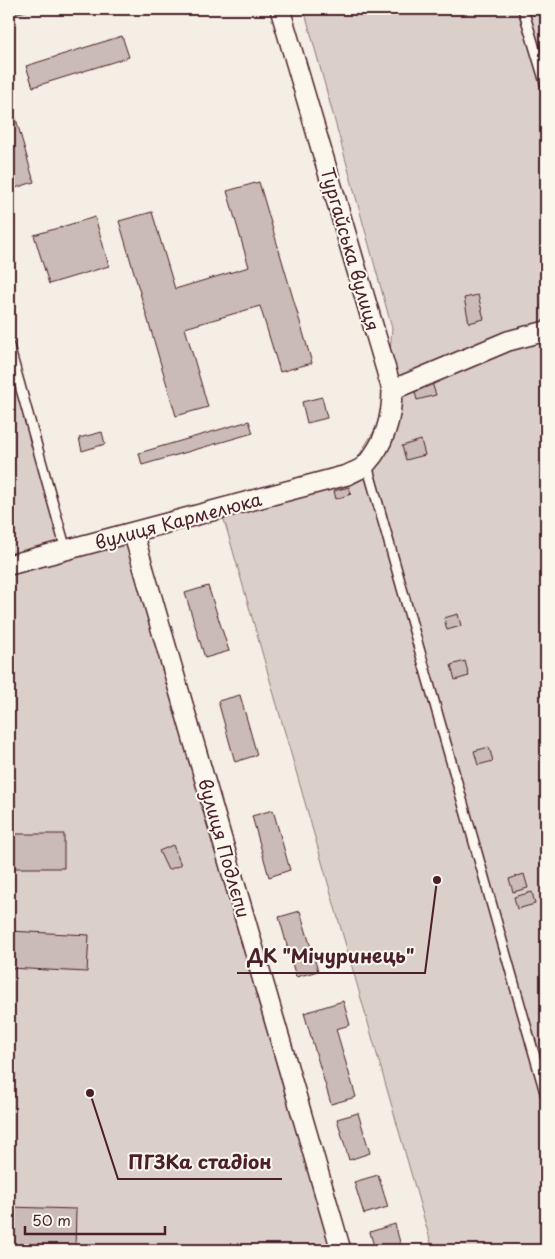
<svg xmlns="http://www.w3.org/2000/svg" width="555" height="1259" font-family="'Playpen Sans',sans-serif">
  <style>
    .green { fill: #dbd0c9; stroke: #92787a }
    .building { fill: #cabbb6; stroke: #4a1f2b }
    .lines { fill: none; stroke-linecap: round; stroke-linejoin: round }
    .service-casing { stroke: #4a1f2b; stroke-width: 12 }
    .minor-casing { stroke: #4a1f2b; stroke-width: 22 }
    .service { stroke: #fbf7ec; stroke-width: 9 }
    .minor { stroke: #fbf7ec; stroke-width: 19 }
    .labels { text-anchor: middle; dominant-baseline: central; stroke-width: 4; stroke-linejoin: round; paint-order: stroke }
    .street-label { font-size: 18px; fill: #4a1f2b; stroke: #fbf7ec }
    .leader { fill: none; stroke: #4a1f2b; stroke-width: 2 }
    .callout-dot { fill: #4a1f2b; stroke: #fbf7ec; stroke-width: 2 }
    .callout-label { font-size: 19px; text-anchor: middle; font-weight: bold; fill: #4a1f2b; stroke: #fbf7ec; stroke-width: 4; stroke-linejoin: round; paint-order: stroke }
  </style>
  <rect width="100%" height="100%" fill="#f4eee4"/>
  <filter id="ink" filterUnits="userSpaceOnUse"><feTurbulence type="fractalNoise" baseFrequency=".02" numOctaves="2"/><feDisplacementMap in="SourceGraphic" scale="10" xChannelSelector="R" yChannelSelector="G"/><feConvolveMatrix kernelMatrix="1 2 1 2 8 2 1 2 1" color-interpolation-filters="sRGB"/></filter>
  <g filter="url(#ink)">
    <path class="green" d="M304,9H546V1250H433L221,509L347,475L385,413L392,328Z
      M9,346L66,550L133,532L341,1250H9Z"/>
    <path class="building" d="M13,9H34L14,14Z
      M122,36L129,57L33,87L26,66Z
      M9,94L34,182L9,190Z
      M259,182L312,363L280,372L260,306L185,328L208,407L176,416L119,221L152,212L175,289L249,267L227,191Z
      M95,217L109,266L49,284L34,235Z
      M478,295L484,319L469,323L464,298Z
      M431,380L436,395L417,400L413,384Z
      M322,397L327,418L307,423L302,402Z
      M249,421L253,433L142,465L139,453Z
      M102,432L105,444L82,451L79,438Z
      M421,440L425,455L406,460L402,446Z
      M349,487L351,494L336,499L334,491Z
      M208,586L229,651L205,658L185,593Z
      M458,614L461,626L447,630L444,618Z
      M465,661L469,676L455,680L451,665Z
      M240,695L257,755L235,762L218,701Z
      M489,747L493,761L478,765L474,751Z
      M273,810L290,870L269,877L252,816Z
      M9,834H64V868H9Z
      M173,845L181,865L168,870L159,851Z
      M524,874L528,888L513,892L509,879Z
      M532,892L535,904L517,909L514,897Z
      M300,911L318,971L296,977L279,917Z
      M9,931L89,935L87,972L9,968Z
      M343,1001L350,1025L336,1029L356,1097L331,1104L304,1013Z
      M358,1113L370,1153L349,1160L337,1119Z
      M378,1175L388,1207L364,1214L354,1182Z
      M9,1207L76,1209L75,1250H9Z
      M395,1224L402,1250H375L370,1232Z"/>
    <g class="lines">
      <defs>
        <path id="service" d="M523,9L546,86
          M9,346L66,550
          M367,465L546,1096"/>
        <path id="minor" d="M392,390L508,341L546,331
          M133,532L341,1250
          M9,565L347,475C353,472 363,469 367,463C385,443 392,417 392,390L280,9"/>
      </defs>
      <use href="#service" class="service-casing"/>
      <use href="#minor" class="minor-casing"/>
      <use href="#service" class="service"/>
      <use href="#minor" class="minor"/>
    </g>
  </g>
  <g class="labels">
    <g class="street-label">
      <text transform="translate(351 249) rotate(74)">Тургайська вулиця</text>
      <text transform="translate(178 520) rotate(-15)">вулиця Кармелюка</text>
      <text transform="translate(225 848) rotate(74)">вулиця Подлєпи</text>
    </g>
  </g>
  <path class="leader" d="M437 880L425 973H237M90 1093L118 1179H282"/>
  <g class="callout-dot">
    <circle cx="437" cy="880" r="5"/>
    <circle cx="90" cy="1093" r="5"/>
  </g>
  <g class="callout-label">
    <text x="331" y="963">ДК "Мічуринець"</text>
    <text x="200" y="1169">ПГЗКа стадіон</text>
  </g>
  <rect width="555" height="1259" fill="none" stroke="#fbf7ec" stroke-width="30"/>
  <rect x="15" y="15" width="525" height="1229" fill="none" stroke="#4a1f2b" stroke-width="2" filter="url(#ink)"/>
  <path d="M25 1226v8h140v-8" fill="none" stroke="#4a1f2b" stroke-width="2.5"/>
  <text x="32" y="1226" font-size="15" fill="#4a1f2b" stroke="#fbf7ec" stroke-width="4" paint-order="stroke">50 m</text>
</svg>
